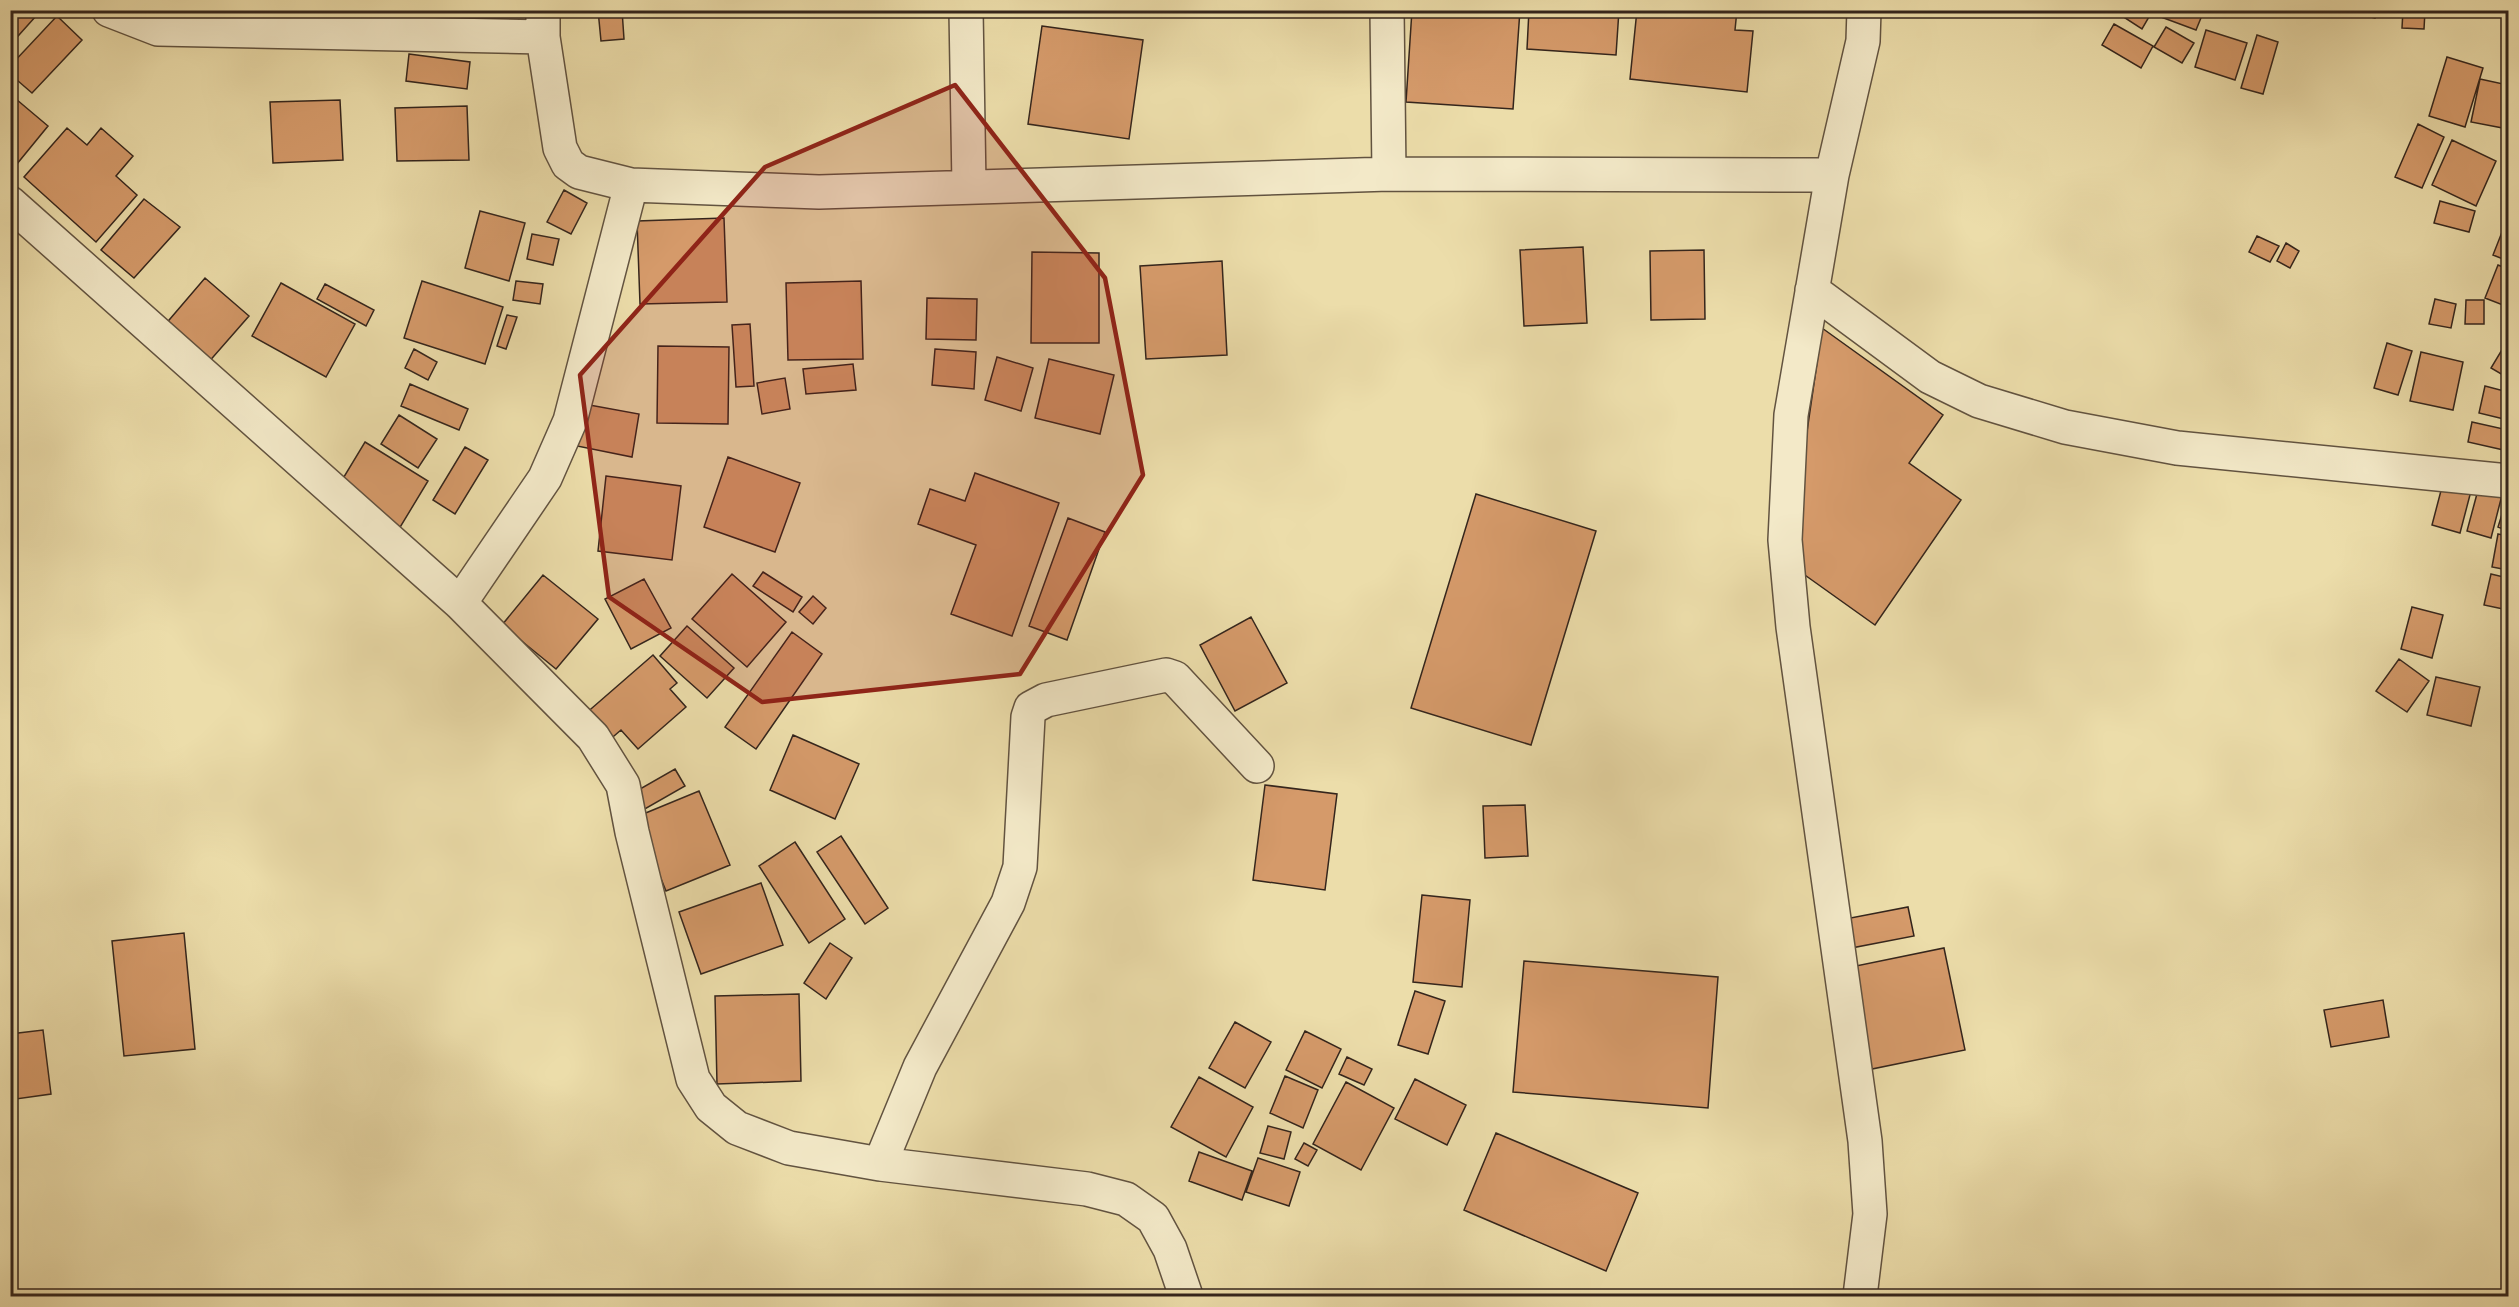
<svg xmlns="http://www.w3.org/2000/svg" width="2519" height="1307" font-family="'IM FELL Great Primer',serif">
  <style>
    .building { fill: #d59a6a; stroke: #34251c; stroke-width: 1.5 }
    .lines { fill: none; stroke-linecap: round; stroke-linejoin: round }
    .minor-casing { stroke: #625340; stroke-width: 36 }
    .minor { stroke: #f3e9c8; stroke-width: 33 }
    .marked { fill: #8f2418; fill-opacity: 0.2; stroke: #8f2418; stroke-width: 4.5; stroke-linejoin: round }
  </style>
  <rect width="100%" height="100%" fill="#ecddaa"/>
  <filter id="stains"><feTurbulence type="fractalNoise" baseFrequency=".00333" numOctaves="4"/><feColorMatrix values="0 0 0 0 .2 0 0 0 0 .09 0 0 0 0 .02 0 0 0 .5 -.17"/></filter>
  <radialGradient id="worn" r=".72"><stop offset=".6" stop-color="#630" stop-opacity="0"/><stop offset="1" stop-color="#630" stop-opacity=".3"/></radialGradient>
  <path class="building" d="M10,10H30L36,16L10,45Z
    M598,10H622L624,39L601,41Z
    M1412,10H1520L1513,109L1406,102Z
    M1529,10H1619L1616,55L1527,49Z
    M1637,10H1737L1735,30L1753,31L1747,92L1630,79Z
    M2125,10H2153L2142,29L2122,16Z
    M2163,10H2195L2203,13L2196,30L2161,17Z
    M2357,10H2377L2375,18L2356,13Z
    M2403,10L2425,11L2424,29L2402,28Z
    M57,16L82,40L32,93L10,74V66Z
    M2114,24L2153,46L2141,68L2102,45Z
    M1042,26L1143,40L1129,139L1028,124Z
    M2166,27L2194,43L2182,63L2154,47Z
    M2206,30L2247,43L2235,80L2195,67Z
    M2257,35L2278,42L2263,94L2241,88Z
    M409,54L470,62L467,89L406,81Z
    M2447,57L2483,68L2465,127L2429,116Z
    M2480,79L2508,85V129L2471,122Z
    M10,94L48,126L12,170L10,169Z
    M340,100L343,160L273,163L270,102Z
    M467,106L469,160L397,161L395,108Z
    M2418,124L2444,137L2422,188L2395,177Z
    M67,128L87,145L101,128L133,156L116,176L137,195L96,242L24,177Z
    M2452,140L2496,161L2476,206L2432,185Z
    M564,190L587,203L571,234L547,222Z
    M144,199L180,227L134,278L101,250Z
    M2440,201L2475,211L2469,232L2434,223Z
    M480,211L525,223L509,281L465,268Z
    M724,218L727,302L640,304L637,221Z
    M2504,227L2508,229V261L2493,255Z
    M532,234L559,239L553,265L527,259Z
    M2257,236L2279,246L2270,262L2249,252Z
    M2286,243L2299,251L2290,268L2277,261Z
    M1583,247L1587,323L1524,326L1520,250Z
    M1704,250L1705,319L1651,320L1650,251Z
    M1032,252L1099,253V343H1031Z
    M1222,261L1227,355L1146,359L1140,266Z
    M2498,265L2508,269V307L2485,298Z
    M205,278L249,316L207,364L164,326Z
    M422,281L503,307L485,364L404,338Z
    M516,281L543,284L540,304L513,300Z
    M861,281L863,359L788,360L786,283Z
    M281,283L355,324L326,377L252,336Z
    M325,284L374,310L366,326L317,299Z
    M927,298L977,299L976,340L926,339Z
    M2435,299L2456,304L2451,328L2429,324Z
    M2466,300H2484V324H2465Z
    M507,315L517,317L506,349L497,346Z
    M750,324L754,386L736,387L732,325Z
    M1822,328L1943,415L1909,463L1961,500L1875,625L1788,563Z
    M2387,343L2412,351L2398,395L2374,388Z
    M658,346L729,347L728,424L657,423Z
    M2503,348L2508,351V378L2491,368Z
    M414,349L437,362L428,380L405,368Z
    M935,349L976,352L974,389L932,385Z
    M2421,352L2463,362L2453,410L2410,401Z
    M997,357L1033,368L1021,411L985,400Z
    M1049,359L1114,375L1100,434L1035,418Z
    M853,364L856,390L806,394L803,369Z
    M785,378L790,409L762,414L757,383Z
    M410,384L468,409L459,430L401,406Z
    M2485,386L2508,392V420L2479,413Z
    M584,404L639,414L632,457L577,446Z
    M399,415L437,439L418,468L381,444Z
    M2472,422L2508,430V451L2468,442Z
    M365,442L428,481L399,529L336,490Z
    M465,447L488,460L455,514L433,500Z
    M728,457L800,483L775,552L704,527Z
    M975,473L1059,503L1012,636L951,614L976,545L918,524L930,489L965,501Z
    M606,476L681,486L672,560L598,551Z
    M2443,483L2471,491L2460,533L2432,525Z
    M2478,490L2502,495L2491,538L2467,531Z
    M1476,494L1596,531L1531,745L1411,708Z
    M2508,495V531L2498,527Z
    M1068,518L1105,532L1067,640L1029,626Z
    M2498,534L2508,536V570L2492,567Z
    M763,572L802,597L793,612L753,586Z
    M732,574L786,622L747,667L692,619Z
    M2491,574L2508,578V610L2484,605Z
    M543,575L598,619L556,669L502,625Z
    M644,579L671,628L631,649L605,599Z
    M813,596L826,608L813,624L799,612Z
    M2412,607L2443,615L2432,658L2401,649Z
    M1251,617L1287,683L1235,711L1200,645Z
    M687,626L734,668L707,698L660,656Z
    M792,632L822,654L756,749L725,727Z
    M653,655L677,683L670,689L686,707L638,749L621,730L607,742L584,715Z
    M2399,659L2429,681L2407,712L2376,691Z
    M2436,677L2480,687L2471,726L2427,715Z
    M793,735L859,764L835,819L770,790Z
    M675,769L685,786L643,810L633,793Z
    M1265,785L1337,794L1325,890L1253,880Z
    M699,791L730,865L666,891L636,817Z
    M1525,805L1528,856L1485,858L1483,806Z
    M841,836L888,908L865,924L817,852Z
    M795,842L845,919L809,943L759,866Z
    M761,883L783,945L701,974L679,912Z
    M1422,895L1470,900L1462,987L1413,982Z
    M1908,907L1914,936L1846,949L1840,920Z
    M184,933L195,1049L124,1056L112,941Z
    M830,943L852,958L826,999L804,983Z
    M1944,948L1965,1050L1867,1070L1846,968Z
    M1524,961L1718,977L1708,1108L1513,1092Z
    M1415,991L1445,1001L1428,1054L1398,1045Z
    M799,994L801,1081L717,1084L715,996Z
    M2383,1000L2389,1037L2331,1047L2324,1010Z
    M1235,1022L1271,1042L1245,1088L1209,1068Z
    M43,1030L51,1094L16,1099L10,1060V1034Z
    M1305,1031L1341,1049L1322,1088L1286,1070Z
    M1347,1057L1372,1069L1364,1085L1339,1074Z
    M1285,1076L1318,1090L1303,1128L1270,1113Z
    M1199,1077L1253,1107L1226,1157L1171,1127Z
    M1415,1079L1466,1105L1447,1145L1395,1119Z
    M1346,1082L1394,1108L1361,1170L1313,1144Z
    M1268,1126L1291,1132L1284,1159L1260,1153Z
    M1496,1133L1638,1193L1606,1271L1464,1210Z
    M1304,1143L1317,1150L1308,1166L1295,1159Z
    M1199,1152L1252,1171L1242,1200L1189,1181Z
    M1258,1158L1300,1172L1289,1206L1246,1192Z"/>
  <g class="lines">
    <defs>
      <path id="minor" d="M109,10L158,29L543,37
        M543,10V37L560,148L568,164L579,172L631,185L819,192L1389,174L1832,175
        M966,10L969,186
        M1387,10L1389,174
        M10,203L460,603L593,737L623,785L632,832L693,1079L711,1107L737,1128L789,1148L880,1164L1087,1189L1126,1199L1153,1218L1170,1249L1186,1296
        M1812,290L1930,377L1979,401L2065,427L2177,448L2508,481
        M460,603L545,478L570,421L631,185
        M880,1164L920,1067L1008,903L1020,867L1028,717L1031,708L1046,700L1166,675L1175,678L1257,766
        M1860,1296L1870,1214L1865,1141L1793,627L1785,540L1791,415L1832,175L1863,41L1864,10"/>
    </defs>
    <use href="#minor" class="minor-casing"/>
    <use href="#minor" class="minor"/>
  </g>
  <path class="marked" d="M955,85L1105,278L1143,475L1020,674L762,702L609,597L580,375L765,167Z"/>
  <rect width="2519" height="1307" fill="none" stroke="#ecddaa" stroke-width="36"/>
  <rect x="12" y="12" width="2495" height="1283" fill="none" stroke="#34251c" stroke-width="3"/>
  <rect x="18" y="18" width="2483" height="1271" fill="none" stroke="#34251c" stroke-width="1.5"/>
  <rect width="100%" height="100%" filter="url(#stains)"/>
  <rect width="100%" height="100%" fill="url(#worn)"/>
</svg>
